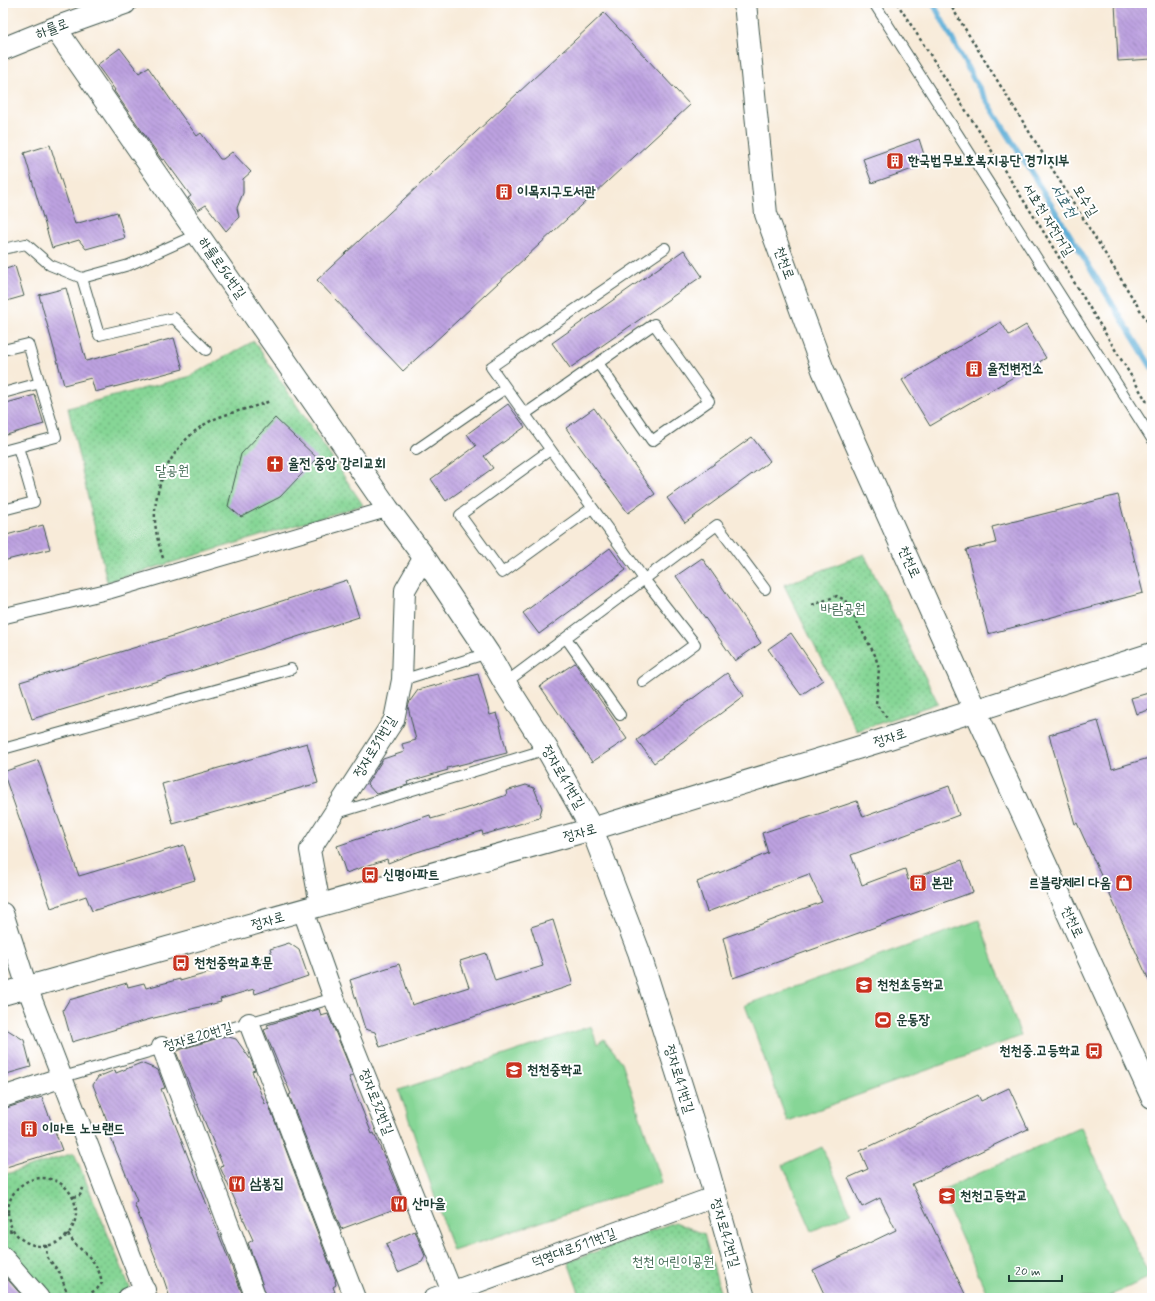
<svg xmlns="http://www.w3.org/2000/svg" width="1155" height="1301" font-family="Mynerve,'Poor Story',sans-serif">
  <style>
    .green { fill: #86d696; stroke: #528a65 }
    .park { fill: url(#park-dots); stroke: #528a65 }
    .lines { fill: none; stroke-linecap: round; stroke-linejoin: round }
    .stream { stroke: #5cadd7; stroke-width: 5.5 }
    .building { fill: url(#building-back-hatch) }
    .service-casing { stroke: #40574d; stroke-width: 12 }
    .pedestrian-casing { stroke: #40574d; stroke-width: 17 }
    .minor-casing { stroke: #40574d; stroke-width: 22 }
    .tertiary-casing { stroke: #40574d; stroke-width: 24 }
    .path { stroke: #40574d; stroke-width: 2.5; stroke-dasharray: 3 3; stroke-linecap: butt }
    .service { stroke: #fff; stroke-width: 10 }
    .pedestrian { stroke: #fff; stroke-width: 15 }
    .minor { stroke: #fff; stroke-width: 20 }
    .tertiary { stroke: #fff; stroke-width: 22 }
    .labels { text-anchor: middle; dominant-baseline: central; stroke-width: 4; stroke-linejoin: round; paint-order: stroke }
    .street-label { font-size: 14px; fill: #1f3d34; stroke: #fff }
    .poi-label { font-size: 14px; font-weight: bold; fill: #1f3d34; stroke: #fff; text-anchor: start }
    .park-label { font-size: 14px; fill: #39634c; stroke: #fff }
    .water-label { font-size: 15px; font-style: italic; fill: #34646d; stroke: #fff }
  </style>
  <defs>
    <pattern id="park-dots" width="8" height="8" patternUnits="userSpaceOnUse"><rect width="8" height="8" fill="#86d696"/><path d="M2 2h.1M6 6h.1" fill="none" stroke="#6daf7b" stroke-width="1.8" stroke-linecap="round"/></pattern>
    <pattern id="building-back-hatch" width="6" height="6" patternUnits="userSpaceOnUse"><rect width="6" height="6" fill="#bda2e1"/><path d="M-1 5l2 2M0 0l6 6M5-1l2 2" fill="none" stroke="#9985b7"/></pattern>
  </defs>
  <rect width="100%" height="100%" fill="#fff"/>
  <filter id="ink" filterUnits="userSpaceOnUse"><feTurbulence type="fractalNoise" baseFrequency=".025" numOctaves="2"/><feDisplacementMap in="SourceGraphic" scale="8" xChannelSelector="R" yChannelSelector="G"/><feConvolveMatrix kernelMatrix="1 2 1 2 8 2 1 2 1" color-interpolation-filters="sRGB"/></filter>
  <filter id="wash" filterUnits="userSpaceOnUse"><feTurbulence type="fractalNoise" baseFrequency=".012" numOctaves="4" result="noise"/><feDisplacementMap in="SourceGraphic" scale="16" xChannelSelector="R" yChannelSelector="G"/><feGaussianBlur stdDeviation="0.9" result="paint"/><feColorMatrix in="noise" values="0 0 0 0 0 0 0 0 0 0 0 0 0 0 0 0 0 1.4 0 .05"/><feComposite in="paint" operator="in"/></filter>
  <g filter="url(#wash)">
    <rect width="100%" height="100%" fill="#f8ebd9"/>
    <path class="green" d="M979,920L1021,1036L787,1121L745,1005Z
      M591,1026L597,1044L604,1039L622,1062L662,1182L453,1251L399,1090Z
      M1081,1127L1150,1277L1105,1298H989L940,1191Z
      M822,1147L851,1213L812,1231L783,1165Z"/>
    <path class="park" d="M254,341L363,505L107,582L68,408L188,377Z
      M864,554L938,703L857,731L784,585Z
      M74,1153L131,1290L115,1298H48L3,1245V1175Z
      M675,1222L704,1234L722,1298H581L568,1262Z"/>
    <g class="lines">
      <path class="stream" d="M933,3L973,78L1152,368"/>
    </g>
    <g id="blocks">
      <path class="building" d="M1115,3H1152V59L1118,61Z
        M604,13L690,105L403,371L317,280Z
        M120,48L139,73L148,67L182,116L197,136L201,133L220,159H223L232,152L251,172L243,179V193L237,208L239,217L226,231L206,205L198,210L188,198L191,196L164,159L162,160L114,91L115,90L97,65Z
        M919,139L927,164L872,183L863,159Z
        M50,145L75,224L117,212L125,238L86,249L79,240L52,248L24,153Z
        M684,250L702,276L570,368L552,343Z
        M15,266L24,296L3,302V270Z
        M66,288L86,361L174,338L183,369L95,392L91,378L64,385L39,295Z
        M1001,322L1009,335L1026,325L1046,358L930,426L902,380Z
        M35,395L44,424L3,436V404Z
        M508,404L525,427L484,456L493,468L446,501L431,479L476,446L467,434Z
        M594,408L655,494L628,513L566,428Z
        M275,418L317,458L280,497L241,517L228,506L241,454Z
        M752,437L770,461L685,523L667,498Z
        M1118,495L1143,593L988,634L966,550L996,543L992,527Z
        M43,525L50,549L3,561V536Z
        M610,548L626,570L539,634L523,613Z
        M702,558L761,643L735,661L676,576Z
        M347,580L359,617L194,670L32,719L20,682L170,637Z
        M791,633L823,680L801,695L768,649Z
        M575,663L627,739L592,762L540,686Z
        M727,673L744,696L654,763L637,740Z
        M478,674L490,715L497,713L507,753L447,768L448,770L407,782L408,785L376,794L367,784L383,759L404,752L402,744L416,740L408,707L410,701L418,690Z
        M1152,692V709L1136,714L1131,698Z
        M1098,721L1112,769L1152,757V987L1077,823L1075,824L1049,735Z
        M307,743L318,783L173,824L162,784Z
        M38,760L79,876L184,845L195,880L92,911L86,896L51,908L3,772Z
        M526,785L534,788L542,808L539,818L483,835L482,831L411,854L388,863L387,859L346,873L337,846L430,815L431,819L465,809L507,795L506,791Z
        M949,786L959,815L851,855L862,885L905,869L908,880L962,860L973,892L733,978L723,938L822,902L809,874L707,912L697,882L768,853L762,833L857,801L863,817Z
        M553,920L573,985L380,1047L375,1032L365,1029L350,980L399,964L412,1005L469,987L460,961L486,953L495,981L543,966L531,927Z
        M289,943L299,950L308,976L255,994L254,989L220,999L221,1002L154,1018L72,1042L63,1010L69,1000L127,983L128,987L144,983L146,988L180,979V981L218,970V968L241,962V964L272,955L270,949Z
        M319,1009L321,1016L328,1014L353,1075L349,1077L372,1134L374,1133L405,1205L341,1229L289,1095L291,1094L264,1030L269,1028L267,1025Z
        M3,1027L24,1040L31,1067L3,1075Z
        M225,1036L236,1039L251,1060L255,1070L252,1071L265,1104L268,1103L336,1281H335L336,1285L333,1287L335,1292L319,1298H267L248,1243L253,1240L220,1167L223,1166L176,1052L182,1049Z
        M141,1063L158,1070L165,1088L161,1089L244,1298H170L164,1280L134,1203L137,1201L105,1124L108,1123L93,1085L98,1077L115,1070L116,1073Z
        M1009,1088L1028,1129L912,1184L967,1298H826L813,1270L896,1230L880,1198L862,1207L848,1178L868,1169L860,1151L978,1095L981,1101Z
        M42,1097L62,1150L3,1168V1109Z
        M415,1231L425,1256L422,1262L398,1272L386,1244Z
        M3,1274L24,1298H3Z"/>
    </g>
  </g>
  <g filter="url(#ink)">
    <use href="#blocks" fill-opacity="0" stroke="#40574d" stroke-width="1"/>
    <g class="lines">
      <defs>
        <path id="service" d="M874,3L1152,439
          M3,249L26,244L50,265L82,278L129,265L198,234
          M82,278L99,335L174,318L206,350
          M3,350L28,344L56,437L3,451
          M506,388L491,367L665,248
          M3,393L40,383
          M525,414L654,324L709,401L652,441L598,363
          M416,450L506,388L644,579L695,644L643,682
          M550,450L460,515L502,573L592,508
          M3,510L34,502L18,447
          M566,638L620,715
          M402,680L488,653
          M505,683L717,525L765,589
          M3,749L291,669
          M337,813L547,749
          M63,1077L334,998"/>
        <path id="pedestrian" d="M3,616L109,591L388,509"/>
        <path id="minor" d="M320,905L310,850L394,720L402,680L405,590L424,557
          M303,911L334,998L452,1292
          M3,913L27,987L147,1298
          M249,1023L355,1298
          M162,1047L256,1298
          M3,1097L63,1077
          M3,1257L39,1298
          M128,1298L145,1290
          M434,1298L714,1197"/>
        <path id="tertiary" d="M745,3L766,214L823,370L975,710L1152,1097
          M55,28L388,509L424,557L488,653L505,683L547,749L592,829L639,952L707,1167L744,1298
          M3,49L55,28L125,3
          M3,994L592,829L880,741L1152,654"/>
      </defs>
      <use href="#service" class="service-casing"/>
      <use href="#pedestrian" class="pedestrian-casing"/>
      <use href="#minor" class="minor-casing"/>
      <use href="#tertiary" class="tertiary-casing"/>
      <path class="path" d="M897,3L1040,226L1147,402
        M949,3L1152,329
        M163,558C158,543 154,527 155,510C158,472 181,433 217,418C234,411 253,408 270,401
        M812,605L837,596L845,600L875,655L879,669L876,704L887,718
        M8 1212a34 34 0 1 1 68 0a34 34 0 1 1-68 0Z
        M73,1197L80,1195L84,1186
        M3,1230L14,1231
        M68,1234C81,1255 97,1255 102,1283L97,1289L83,1298
        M46,1245L47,1257L60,1273L66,1290V1298"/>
      <use href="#service" class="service"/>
      <use href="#pedestrian" class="pedestrian"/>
      <use href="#minor" class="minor"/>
      <use href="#tertiary" class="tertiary"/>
    </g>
  </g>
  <defs>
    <symbol id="building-square" viewBox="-11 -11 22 22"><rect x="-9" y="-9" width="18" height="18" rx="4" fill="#c8321e" stroke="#fff"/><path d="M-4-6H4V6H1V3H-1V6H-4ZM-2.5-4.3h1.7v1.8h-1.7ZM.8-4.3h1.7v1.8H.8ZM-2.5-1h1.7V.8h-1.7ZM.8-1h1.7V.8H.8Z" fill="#fff"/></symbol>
    <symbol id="church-square" viewBox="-11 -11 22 22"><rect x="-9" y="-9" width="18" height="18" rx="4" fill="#c8321e" stroke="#fff"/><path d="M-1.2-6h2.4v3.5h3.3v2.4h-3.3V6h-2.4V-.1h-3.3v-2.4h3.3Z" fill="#fff"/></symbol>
    <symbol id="bus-square" viewBox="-11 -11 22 22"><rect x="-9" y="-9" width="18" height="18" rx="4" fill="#c8321e" stroke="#fff"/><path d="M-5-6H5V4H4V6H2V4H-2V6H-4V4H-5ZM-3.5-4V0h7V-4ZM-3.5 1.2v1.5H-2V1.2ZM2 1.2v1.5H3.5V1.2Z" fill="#fff"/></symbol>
    <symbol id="shop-square" viewBox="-11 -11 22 22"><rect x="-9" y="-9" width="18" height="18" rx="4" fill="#c8321e" stroke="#fff"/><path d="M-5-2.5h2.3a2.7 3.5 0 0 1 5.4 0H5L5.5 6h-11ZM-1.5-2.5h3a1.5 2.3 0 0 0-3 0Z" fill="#fff"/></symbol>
    <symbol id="school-square" viewBox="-11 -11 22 22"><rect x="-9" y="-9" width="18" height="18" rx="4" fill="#c8321e" stroke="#fff"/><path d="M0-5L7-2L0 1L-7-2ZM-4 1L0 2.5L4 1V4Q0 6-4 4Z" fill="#fff"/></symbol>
    <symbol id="stadium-square" viewBox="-11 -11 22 22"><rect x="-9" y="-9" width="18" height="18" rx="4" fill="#c8321e" stroke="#fff"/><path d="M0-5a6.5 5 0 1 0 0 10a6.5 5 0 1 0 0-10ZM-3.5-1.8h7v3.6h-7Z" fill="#fff"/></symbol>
    <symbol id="restaurant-square" viewBox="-11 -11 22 22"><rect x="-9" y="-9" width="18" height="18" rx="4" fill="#c8321e" stroke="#fff"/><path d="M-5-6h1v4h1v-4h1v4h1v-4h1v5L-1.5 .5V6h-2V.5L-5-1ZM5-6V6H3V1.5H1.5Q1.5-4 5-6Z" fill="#fff"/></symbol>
  </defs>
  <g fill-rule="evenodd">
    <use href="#building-square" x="885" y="151" width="20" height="20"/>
    <use href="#building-square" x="494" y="182" width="20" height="20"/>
    <use href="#building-square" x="964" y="359" width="20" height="20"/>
    <use href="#church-square" x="265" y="454" width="20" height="20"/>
    <use href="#bus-square" x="360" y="865" width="20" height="20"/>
    <use href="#building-square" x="908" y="873" width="20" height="20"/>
    <use href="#shop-square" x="1114" y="873" width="20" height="20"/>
    <use href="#bus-square" x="171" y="953" width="20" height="20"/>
    <use href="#school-square" x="854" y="975" width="20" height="20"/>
    <use href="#stadium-square" x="873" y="1010" width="20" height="20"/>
    <use href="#bus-square" x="1084" y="1041" width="20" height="20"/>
    <use href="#school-square" x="504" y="1060" width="20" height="20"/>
    <use href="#building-square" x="19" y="1119" width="20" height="20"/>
    <use href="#restaurant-square" x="227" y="1174" width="20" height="20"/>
    <use href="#school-square" x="937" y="1186" width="20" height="20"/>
    <use href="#restaurant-square" x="389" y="1194" width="20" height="20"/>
  </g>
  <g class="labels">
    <g class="street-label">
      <text transform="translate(52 29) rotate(-21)">하률로</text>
      <text transform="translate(1085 201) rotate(58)">모수길</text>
      <text transform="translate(1048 220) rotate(58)">서호천 자전거길</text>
      <text transform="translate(784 263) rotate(70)">천천로</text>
      <text transform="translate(222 268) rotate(55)">하률로56번길</text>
      <text transform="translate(909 562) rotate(66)">천천로</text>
      <text transform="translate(890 738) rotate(-18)">정자로</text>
      <text transform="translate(375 747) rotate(-59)">정자로31번길</text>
      <text transform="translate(563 777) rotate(60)">정자로41번길</text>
      <text transform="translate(580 833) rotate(-16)">정자로</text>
      <text transform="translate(268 921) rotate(-16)">정자로</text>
      <text transform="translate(1072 922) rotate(65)">천천로</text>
      <text transform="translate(198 1037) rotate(-16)">정자로20번길</text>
      <text transform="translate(679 1079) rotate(73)">정자로41번길</text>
      <text transform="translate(376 1102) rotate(68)">정자로32번길</text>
      <text transform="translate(725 1233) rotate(74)">정자로42번길</text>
      <text transform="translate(574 1248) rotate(-20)">덕영대로511번길</text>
    </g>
    <g class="poi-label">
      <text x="908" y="161">한국법무보호복지공단 경기지부</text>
      <text x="517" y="192">이목지구도서관</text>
      <text x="987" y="369">율전변전소</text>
      <text x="288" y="464">율전 중앙 강리교회</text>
      <text x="383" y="875">신명아파트</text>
      <text x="931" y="883">본관</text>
      <text x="1111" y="883" text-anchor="end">르블랑제리 다움</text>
      <text x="194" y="963">천천중학교후문</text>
      <text x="877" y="985">천천초등학교</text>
      <text x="896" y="1020">운동장</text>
      <text x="1081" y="1051" text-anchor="end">천천중.고등학교</text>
      <text x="527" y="1070">천천중학교</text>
      <text x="42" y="1129">이마트 노브랜드</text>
      <text x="250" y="1184">삼봉집</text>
      <text x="960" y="1196">천천고등학교</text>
      <text x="412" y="1204">산마을</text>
    </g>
    <g class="park-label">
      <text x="172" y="471">달공원</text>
      <text x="843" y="609">바람공원</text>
      <text x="673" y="1262">천천 어린이공원</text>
    </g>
    <g class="water-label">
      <text transform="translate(1063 201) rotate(58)">서호천</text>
    </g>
  </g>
  <rect width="1155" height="1301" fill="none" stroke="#fff" stroke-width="16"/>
  <path d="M1009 1275v6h53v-6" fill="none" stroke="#1f3d34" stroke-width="2"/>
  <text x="1015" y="1275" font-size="12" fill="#1f3d34" stroke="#ffffff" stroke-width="3" paint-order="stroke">20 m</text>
</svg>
